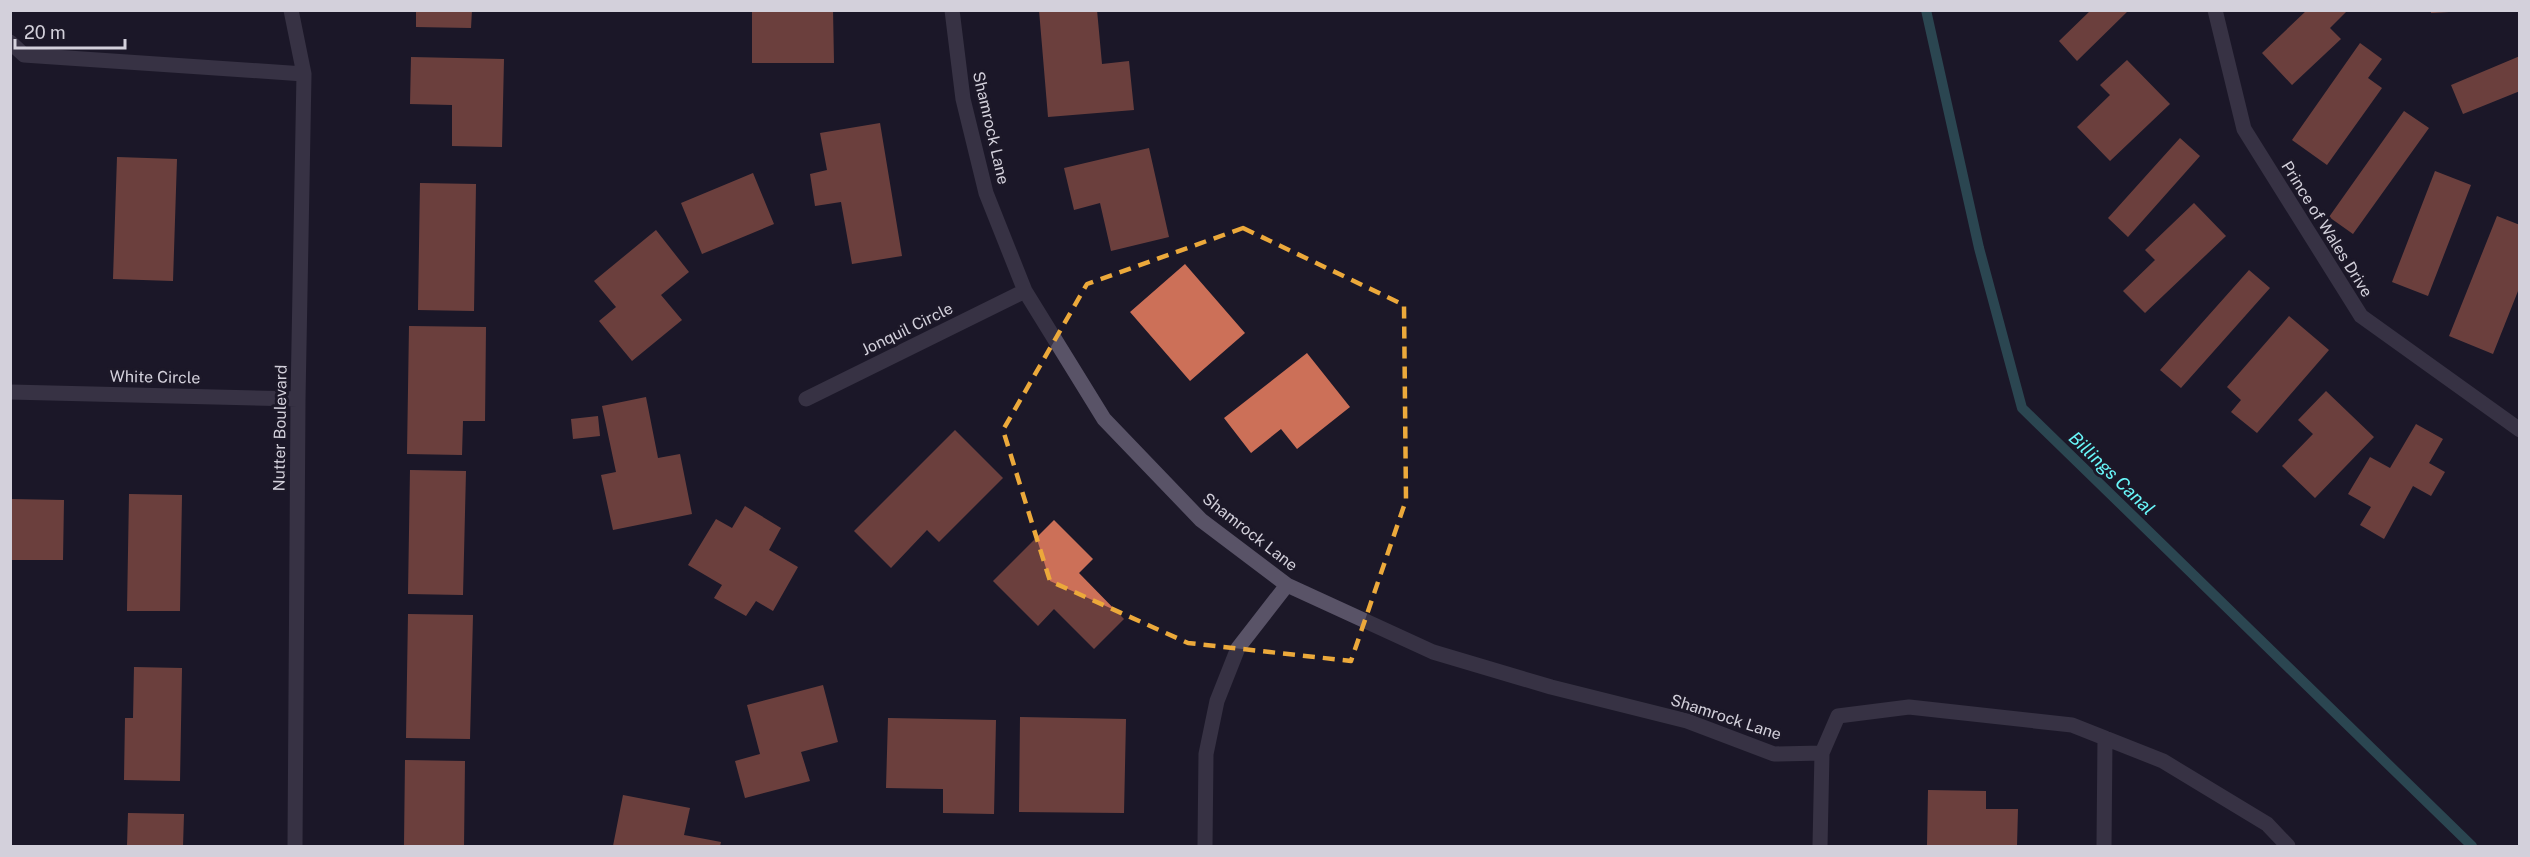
<svg xmlns="http://www.w3.org/2000/svg" width="2530" height="857" font-family="'Public Sans',sans-serif">
  <style>
    .lines { fill: none; stroke-linecap: round; stroke-linejoin: round }
    .stream { stroke: #3f7f84; stroke-width: 10 }
    .building { fill: #cc7058 }
    .minor { stroke: #595367; stroke-width: 15 }
    .marked { fill: none; stroke: #eca93b; stroke-width: 4.5; stroke-dasharray: 12 8; stroke-linejoin: round }
    .labels { text-anchor: middle; dominant-baseline: central; stroke-width: 6; stroke-linejoin: round; paint-order: stroke }
    .street-label { font-size: 16px; fill: #d3d0db; stroke: #1c1828 }
    .water-label { font-size: 18px; font-style: italic; fill: #69f7fa; stroke: #1c1828 }
  </style>
  <rect width="100%" height="100%" fill="#1c1828"/>
  <g class="lines">
    <path class="stream" d="M1926,10L1979,248L2022,408L2472,846"/>
  </g>
  <path class="building" d="M416,10H472L471,28L416,27Z
    M752,10H833L834,63H752Z
    M1039,10H1097L1102,64L1129,61L1134,110L1048,117Z
    M2091,10H2129L2077,61L2059,41Z
    M2307,10H2348L2330,28L2341,39L2292,85L2262,53Z
    M2431,10H2449V12L2431,13Z
    M2360,43L2382,59L2368,78L2382,88L2327,165L2292,140Z
    M2520,56V91L2463,114L2451,85Z
    M411,57L504,59L502,147L452,146V105L410,104Z
    M2127,60L2170,104L2110,161L2077,127L2110,95L2100,85Z
    M2404,111L2429,128L2353,234L2329,217Z
    M880,123L902,256L852,264L841,202L815,206L810,174L827,170L820,133Z
    M2180,138L2200,156L2128,237L2108,218Z
    M1149,148L1169,237L1111,251L1100,203L1074,210L1064,168Z
    M117,157L177,159L173,281L113,279Z
    M2435,171L2471,185L2428,296L2392,282Z
    M753,173L774,224L702,254L681,203Z
    M420,183L476,184L474,311L418,310Z
    M2194,203L2226,236L2145,313L2123,291L2155,260L2145,250Z
    M2497,216L2520,225V286L2493,354L2449,336Z
    M656,230L689,272L661,295L682,320L632,361L599,321L616,307L594,281Z
    M1185,264L1245,333L1190,381L1130,312Z
    M2249,270L2270,288L2181,388L2160,370Z
    M2289,316L2329,350L2257,433L2231,412L2241,400L2227,387Z
    M409,326L486,327L485,421H463L462,455L407,454Z
    M1307,353L1350,407L1297,449L1281,429L1251,453L1224,418Z
    M2326,391L2374,437L2315,498L2282,466L2313,434L2298,420Z
    M646,397L658,458L680,454L692,514L613,530L601,475L616,472L602,406Z
    M598,416L600,436L573,439L571,419Z
    M2416,424L2443,439L2429,463L2445,472L2431,496L2413,486L2384,539L2360,525L2371,507L2348,494L2370,457L2390,468Z
    M955,430L1003,478L939,542L927,530L891,568L854,531Z
    M410,470L466,471L463,595L408,594Z
    M129,494L182,495L180,611H127Z
    M10,499L64,500L63,560H10Z
    M745,506L781,528L769,550L798,567L773,611L756,601L746,616L714,598L722,585L688,565L716,519L732,528Z
    M1054,520L1093,559L1079,573L1124,619L1094,649L1054,609L1038,626L993,581Z
    M408,614L473,615L470,739L406,738Z
    M134,667L182,668L180,781L124,780L125,718H133Z
    M823,685L838,742L801,752L810,781L745,798L735,761L760,754L747,705Z
    M1020,717L1126,719L1124,813L1019,812Z
    M888,718L996,720L994,814L943,813V789L886,788Z
    M405,760L465,761L464,846H404Z
    M1928,790L1986,791V809H2018L2017,846H1927Z
    M623,795L690,808L684,835L721,842L720,846H613Z
    M128,813L184,814L183,846H127Z"/>
  <g class="lines">
    <path class="minor" d="M291,10L304,74L298,399L295,846
      M952,10L963,99L986,193L1025,291L1104,419L1201,520L1287,585L1433,652L1551,687L1687,721L1774,754L1822,753
      M2215,10L2244,129L2361,316L2520,430
      M10,42L24,55L304,74
      M10,392L298,399
      M806,399L1025,291
      M1205,846L1206,754L1217,701L1238,648L1287,585
      M1820,846L1822,753L1838,716L1909,707L2072,725L2163,761L2267,824L2288,846
      M2104,846L2105,738"/>
  </g>
  <path d="M0 0H2530V857H0ZM1243,228L1404,305L1406,500L1351,661L1188,643L1050,581L1003,430L1087,284Z" fill="#1c1828" fill-opacity=".55" fill-rule="evenodd"/>
  <path class="marked" d="M1243,228L1404,305L1406,500L1351,661L1188,643L1050,581L1003,430L1087,284Z"/>
  <g class="labels">
    <g class="street-label">
      <text transform="translate(991 128) rotate(77)">Shamrock Lane</text>
      <text transform="translate(2327 229) rotate(58)">Prince of Wales Drive</text>
      <text transform="translate(907 329) rotate(-26)">Jonquil Circle</text>
      <text transform="translate(155 377) rotate(1)">White Circle</text>
      <text transform="translate(280 428) rotate(-89)">Nutter Boulevard</text>
      <text transform="translate(1250 532) rotate(38)">Shamrock Lane</text>
      <text transform="translate(1726 717) rotate(18)">Shamrock Lane</text>
    </g>
    <g class="water-label">
      <text transform="translate(2112 473) rotate(44)">Billings Canal</text>
    </g>
  </g>
  <rect width="2530" height="857" fill="none" stroke="#d3d0db" stroke-width="24"/>
  <path d="M15 39v9h110v-9" fill="none" stroke="#d3d0db" stroke-width="3"/>
  <text x="24" y="39" font-size="18" fill="#d3d0db" stroke="#1c1828" stroke-width="4.5" paint-order="stroke">20 m</text>
</svg>
